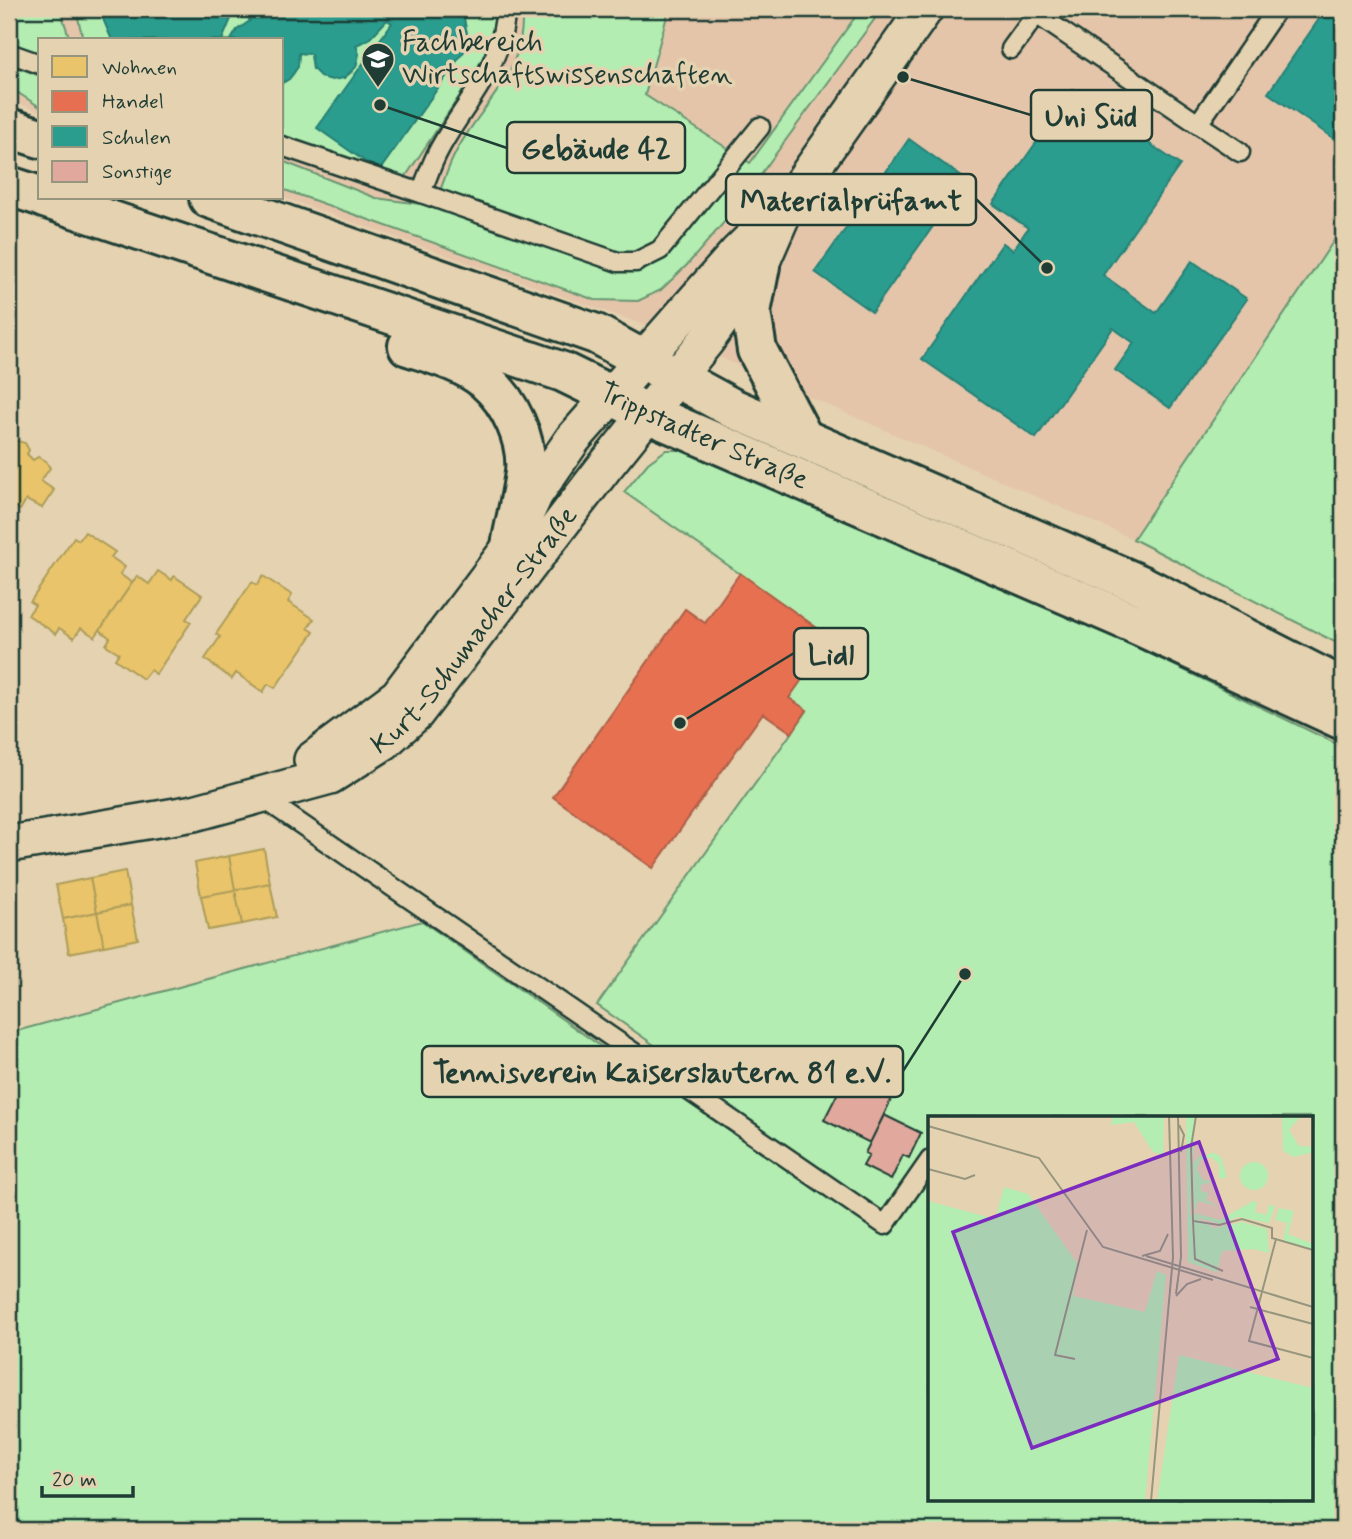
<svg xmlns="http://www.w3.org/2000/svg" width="1352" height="1539" font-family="Mynerve,sans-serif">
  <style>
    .built { fill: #e4c5aa }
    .green { fill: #b3edb1; stroke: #699572; stroke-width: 2; fill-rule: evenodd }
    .homes { fill: #e9c46a; stroke: #ac9c5a; stroke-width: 2 }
    .shops { fill: #e76f51; stroke: #ab6048; stroke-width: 2 }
    .schools { fill: #2a9d8f; stroke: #278074; stroke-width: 2 }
    .building { fill: #e1a89d; stroke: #1f3d34; stroke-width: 2 }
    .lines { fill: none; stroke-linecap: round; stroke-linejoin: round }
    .service-casing { stroke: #1f3d34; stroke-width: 23 }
    .minor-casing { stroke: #1f3d34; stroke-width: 40 }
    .secondary-casing { stroke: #1f3d34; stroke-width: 44 }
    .service { stroke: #e5d2b0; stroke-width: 18 }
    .minor { stroke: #e5d2b0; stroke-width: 35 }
    .secondary { stroke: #e5d2b0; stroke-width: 38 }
    .labels { text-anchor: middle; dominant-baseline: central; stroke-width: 7; stroke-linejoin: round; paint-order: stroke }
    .poi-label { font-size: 28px; fill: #1f3d34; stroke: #e5d2b0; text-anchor: start }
    .street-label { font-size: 28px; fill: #1f3d34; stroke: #e5d2b0 }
    .inset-road { fill: none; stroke: #96967e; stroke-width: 2 }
    .view { fill: #7b2cbf; fill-opacity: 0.15; stroke: #7b2cbf; stroke-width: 3.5 }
    .inset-edge { fill: none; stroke: #1f3d34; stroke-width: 3.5 }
    .leader { fill: none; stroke: #1f3d34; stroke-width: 2.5 }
    .callout-dot { fill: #1f3d34; stroke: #e5d2b0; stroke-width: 2.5 }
    .callout { fill: #e5d2b0; stroke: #1f3d34; stroke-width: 2.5 }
    .callout-label { font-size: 30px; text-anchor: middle; font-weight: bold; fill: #1f3d34 }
  </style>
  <rect width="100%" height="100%" fill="#e5d2b0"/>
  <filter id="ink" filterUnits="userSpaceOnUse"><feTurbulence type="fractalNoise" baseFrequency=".0143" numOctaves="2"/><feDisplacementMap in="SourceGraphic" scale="14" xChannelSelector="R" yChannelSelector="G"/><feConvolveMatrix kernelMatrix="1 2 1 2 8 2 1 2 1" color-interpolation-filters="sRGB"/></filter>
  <g filter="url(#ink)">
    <path class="built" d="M9,9H1343V227L1133,539L650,327L282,197V40H40V111L9,100Z"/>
    <path class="green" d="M11,9H60L70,40H40V56L9,43Z
      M76,9H99L112,40H83Z
      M244,9L250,21L237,30L231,40H222L232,16Z
      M462,9H498L492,47L406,176L395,178L282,138V83C295,77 298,67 299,53L311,54L313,69C335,89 366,75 356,45L369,39L387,20L392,23L318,128L379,171L469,44Z
      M522,9H669L645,95L750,163L861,9H882L733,212L687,265L661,290L638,301L595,300L282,189V161L376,198L434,206C441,190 446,172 454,156C480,102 526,79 522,9Z
      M9,64L40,76V107L9,87Z
      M1343,227V646L1133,539Z
      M666,450H688L975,569L1343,747V1530H9V1287L15,1277L9,1272V1033L422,921L642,1075L657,1047L597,1005L807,711L789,698L831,638L624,492L648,463ZM930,1117H1312V1499H930Z"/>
    <path class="homes" d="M9,439L25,443L29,450L27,454L33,460L38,457L46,461L50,468L41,481L54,490L42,508L26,500L20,510L9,502Z
      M85,532L115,552L111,557L125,567L120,574L132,583L95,637L81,628L74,638L59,628L56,634L28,615L35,605L30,602L74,537L79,540Z
      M158,571L172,580L174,576L202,595L186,619L191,622L156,674L150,670L143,679L115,659L119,653L106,645L110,638L100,630L137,576L149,584Z
      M263,576L292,595L288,602L314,619L308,628L314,632L275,688L268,684L263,692L236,673L232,679L205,659L220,637L216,634L252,582L257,585Z
      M264,849L270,883L235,890L229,856Z
      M229,856L235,890L201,896L195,863Z
      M125,871L131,905L97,912L90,878Z
      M90,878L97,912L63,919L56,885Z
      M270,883L277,917L242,924L235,890Z
      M235,890L242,924L208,930L201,896Z
      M131,905L138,939L104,946L97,912Z
      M97,912L104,946L69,953L63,919Z"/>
    <path class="shops" d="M740,573L831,638L789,698L807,710L792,733L763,713L653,868L553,797L685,609L705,623Z"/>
    <path class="schools" d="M99,9H231L232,16L222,40H112Z
      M231,9H462L469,44L379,171L317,128L392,23L387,20L369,39L356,45L359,54L356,67L344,78L332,80L321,77L313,69L311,54L299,53L298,67L289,79L282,83V40H231L237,30L250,21L244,9L232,16Z
      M1326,9H1343V145L1268,93Z
      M1073,90L1180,165L1103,275L1156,313L1192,261L1247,299L1170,408L1115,370L1134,343L1113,328L1036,438L922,359L1003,243L1013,250L1028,228L993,204Z
      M909,139L966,180L872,312L815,272Z"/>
    <path class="building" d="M854,1061L899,1084L870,1143L824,1120Z
      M884,1115L921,1133L909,1158L903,1155L891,1180L863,1166L869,1155L865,1153Z"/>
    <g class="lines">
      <defs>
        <path id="service" d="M1029,9L1198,124L1277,9
          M1011,49L1040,9
          M9,53L40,64
          M1198,124L1240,152
          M282,146L421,193C427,178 432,162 440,148C465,102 505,64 505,9
          M421,193L618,262H636L660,250L760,127
          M260,796L885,1225L930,1160"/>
        <g id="minor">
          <path d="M312,760L398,696L511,546L535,494L573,439L737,253L787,204L925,9"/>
          <path id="s1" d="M9,844L194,813L330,776L384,742L416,713L603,469L706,341L760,266L787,204"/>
        </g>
        <g id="secondary">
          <path d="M9,128L40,138"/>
          <path d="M9,186L40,196"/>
          <path id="s2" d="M44,198L563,372L647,413L1140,626L1343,720"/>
          <path d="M209,198L596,334L732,408L1143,586L1343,688"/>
          <path d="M760,266L751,312L757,350L803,438"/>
          <path d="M408,346C433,354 466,363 486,381C510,402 528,440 525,472C522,497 515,522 511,546"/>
        </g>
      </defs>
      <use href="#service" class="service-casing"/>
      <use href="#minor" class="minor-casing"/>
      <use href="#secondary" class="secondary-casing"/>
      <use href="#service" class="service"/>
      <use href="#minor" class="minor"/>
      <use href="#secondary" class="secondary"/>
    </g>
  </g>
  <defs>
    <symbol id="university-pin" viewBox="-11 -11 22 30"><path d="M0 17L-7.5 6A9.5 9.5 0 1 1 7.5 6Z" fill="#1f3d34" stroke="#e5d2b0"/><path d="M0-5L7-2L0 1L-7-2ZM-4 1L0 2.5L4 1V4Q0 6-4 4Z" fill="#fff"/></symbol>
  </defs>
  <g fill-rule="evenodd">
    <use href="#university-pin" x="359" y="40" width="38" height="52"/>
  </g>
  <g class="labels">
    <g class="poi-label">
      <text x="402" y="43">Fachbereich<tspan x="402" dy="32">Wirtschaftswissenschaften</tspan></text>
    </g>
    <g class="street-label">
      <text stroke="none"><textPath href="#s2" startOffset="702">Trippstadter Straße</textPath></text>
      <text stroke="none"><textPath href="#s1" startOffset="536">Kurt-Schumacher-Straße</textPath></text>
    </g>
  </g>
  <g transform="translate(928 1116)">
    <rect width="385" height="385" fill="#e5d2b0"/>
    <path d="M185,0H236L235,39L225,36L206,6L183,9ZM258,0H267L262,98L286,112L314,106L339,113L341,137L325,133L294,135L289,156L331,171L260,146ZM354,0L372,1L361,14L371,30L385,31V36L366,41L355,35ZM286,37L293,41L299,62H291V48L283,41L272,45L269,53L274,63L284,66L273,69V75L280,77L278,84L290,90L270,85L266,97L292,104L325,85L329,86L327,96L338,99L341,89L347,90L341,107L310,101L292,108L267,101L266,90L265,48L272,40ZM312 60a14 14 0 1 1 28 0a14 14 0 1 1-28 0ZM76,71L100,78L149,147L145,180L217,196L229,155L238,159L217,385H0V85L67,103ZM351,92L366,95L360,118L385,128V134L355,125L359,107L347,104ZM251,239L385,272V385H229Z" fill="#b3edb1"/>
    <path class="inset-road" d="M268,0L263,31L265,105L291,109L314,103L344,112V122L385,134M251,9L256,19L253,36M0,10L111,42L175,131L285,164M0,53L37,63L47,59M265,105L267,143L295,155M348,123L321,225L385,242M214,140L232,135L240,118M218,140L385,191M248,178L253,141L250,0M248,180L259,168L273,163M322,191L385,208M147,243L127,239L159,114M223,385L245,141L241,0"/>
    <path class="view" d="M271,26L350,243L104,332L25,116Z"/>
    <rect width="385" height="385" class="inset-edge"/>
  </g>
  <path class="leader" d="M903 77L1031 115M380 105L507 148M1047 268L976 199M680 723L794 653M965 974L903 1071"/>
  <g class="callout-dot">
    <circle cx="903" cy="77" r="7"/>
    <circle cx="380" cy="105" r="7"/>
    <circle cx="1047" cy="268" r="7"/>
    <circle cx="680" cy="723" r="7"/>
    <circle cx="965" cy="974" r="7"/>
  </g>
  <g class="callout">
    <rect x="1031" y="90" width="121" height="51" rx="7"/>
    <rect x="507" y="122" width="178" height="51" rx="7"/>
    <rect x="726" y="174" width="250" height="51" rx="7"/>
    <rect x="794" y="628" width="74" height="51" rx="7"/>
    <rect x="422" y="1046" width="481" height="51" rx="7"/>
  </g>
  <g class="callout-label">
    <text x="1091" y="126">Uni Süd</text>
    <text x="596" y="158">Gebäude 42</text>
    <text x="851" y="210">Materialprüfamt</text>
    <text x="831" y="664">Lidl</text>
    <text x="662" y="1082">Tennisverein Kaiserslautern 81 e.V.</text>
  </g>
  <rect width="1352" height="1539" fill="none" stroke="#e5d2b0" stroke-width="35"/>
  <rect x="18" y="18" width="1317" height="1504" fill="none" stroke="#1f3d34" stroke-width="2.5" filter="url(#ink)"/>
  <rect x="38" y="38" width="245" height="161" fill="#e5d2b0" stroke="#96967e" stroke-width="2"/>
  <rect x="52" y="56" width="35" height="21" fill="#e9c46a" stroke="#96967e" stroke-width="2"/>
  <text x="102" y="74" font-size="21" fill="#1f3d34">Wohnen</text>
  <rect x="52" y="91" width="35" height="21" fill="#e76f51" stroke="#96967e" stroke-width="2"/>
  <text x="102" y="108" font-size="21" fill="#1f3d34">Handel</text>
  <rect x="52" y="126" width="35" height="21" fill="#2a9d8f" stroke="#96967e" stroke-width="2"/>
  <text x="102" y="144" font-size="21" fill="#1f3d34">Schulen</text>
  <rect x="52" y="161" width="35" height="21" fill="#e1a89d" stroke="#96967e" stroke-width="2"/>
  <text x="102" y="178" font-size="21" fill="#1f3d34">Sonstige</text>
  <path d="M42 1486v10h91v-10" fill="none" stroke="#1f3d34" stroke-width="3.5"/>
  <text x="52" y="1486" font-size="21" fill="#1f3d34" stroke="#e5d2b0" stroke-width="5" paint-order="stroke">20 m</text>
</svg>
